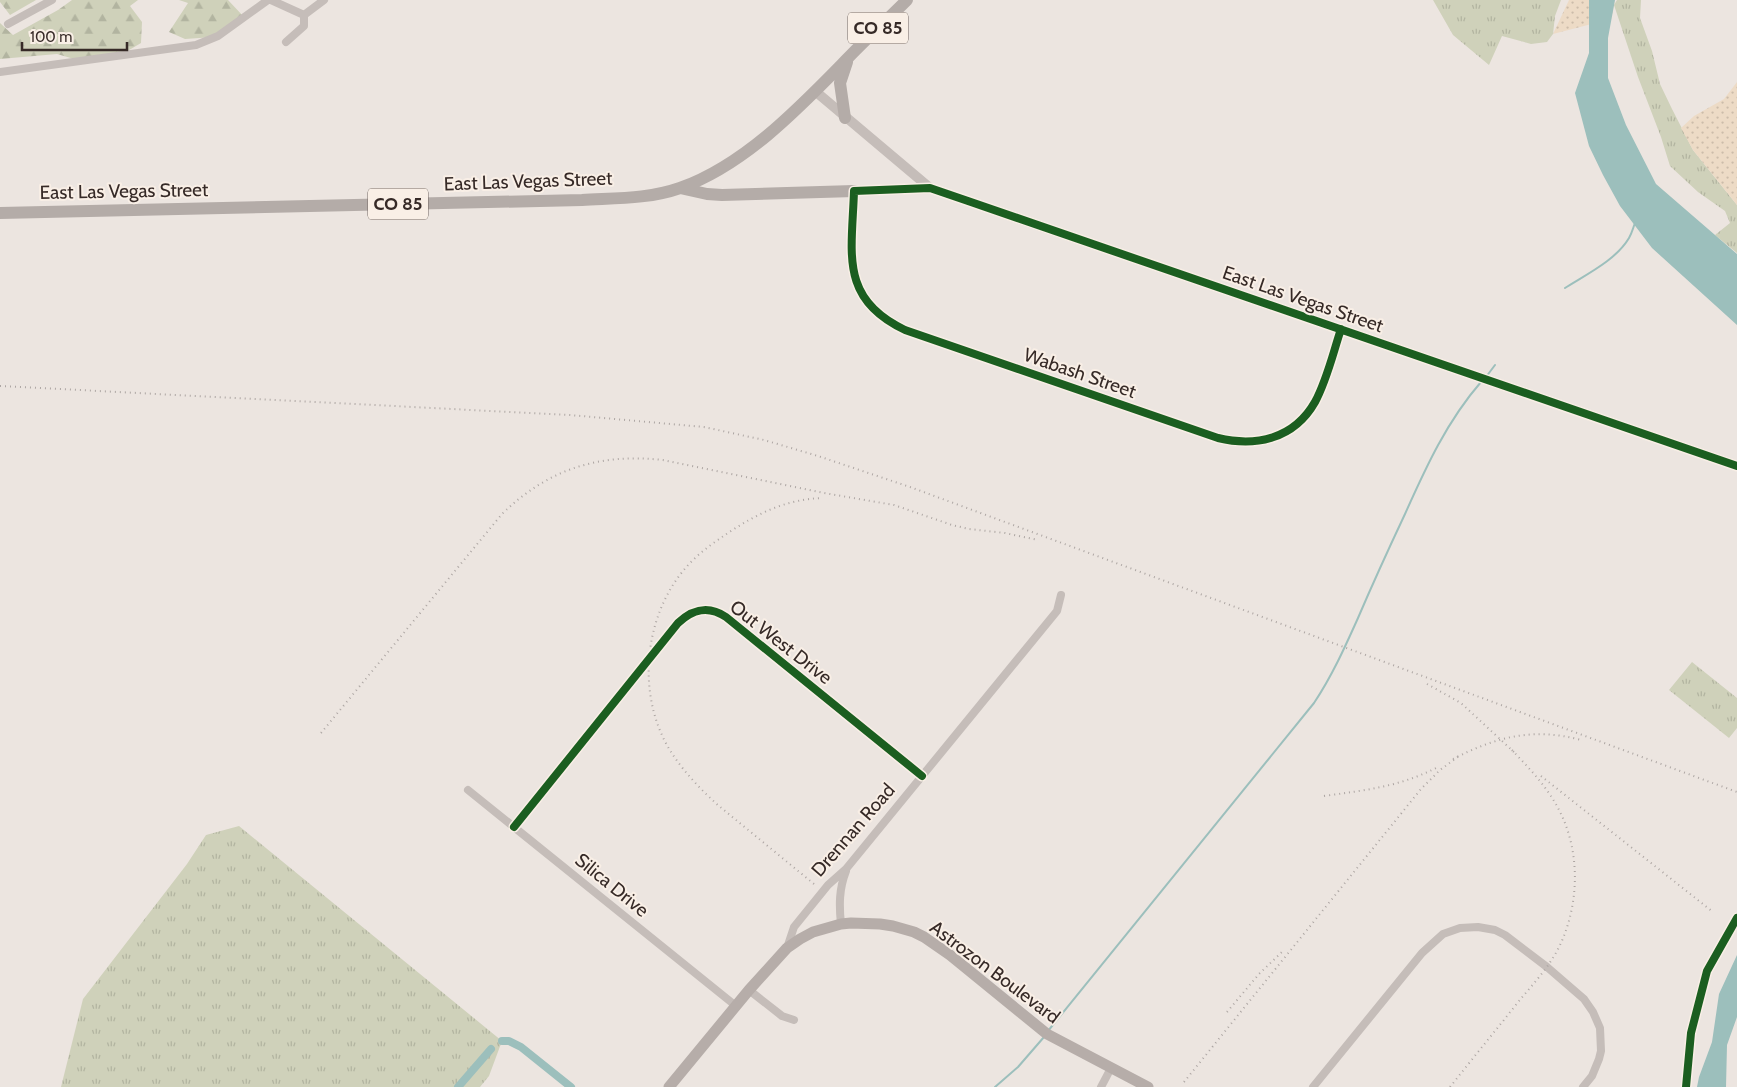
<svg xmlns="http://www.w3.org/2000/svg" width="1737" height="1087" font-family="Cabin,sans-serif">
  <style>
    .grass { fill: url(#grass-tufts) }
    .forest { fill: url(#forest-firs) }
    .sand { fill: url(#sand-dots) }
    .water { fill: #9cbfbc }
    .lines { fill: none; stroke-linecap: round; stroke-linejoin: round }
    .stream { stroke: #9cbfbc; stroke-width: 2 }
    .canal { stroke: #9cbfbc; stroke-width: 8 }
    .minor { stroke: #c5bdb9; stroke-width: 8 }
    .tertiary { stroke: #c5bdb9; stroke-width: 10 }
    .secondary { stroke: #b6ada9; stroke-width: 11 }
    .primary { stroke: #b4aca8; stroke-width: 12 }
    .rail { stroke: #ada6a3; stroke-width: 2; stroke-dasharray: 1 4; stroke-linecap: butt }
    .cycleway-casing { stroke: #f9efe6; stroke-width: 11 }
    .cycleway { stroke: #1b5e20; stroke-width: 8 }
    .labels { text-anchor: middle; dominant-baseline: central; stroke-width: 4; stroke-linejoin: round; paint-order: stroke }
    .shield { fill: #f9efe6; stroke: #706560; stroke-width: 1 }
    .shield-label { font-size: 18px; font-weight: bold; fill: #362a27 }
    .street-label { font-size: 19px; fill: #362a27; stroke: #f9efe6 }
  </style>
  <defs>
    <pattern id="grass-tufts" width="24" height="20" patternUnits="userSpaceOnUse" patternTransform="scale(1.25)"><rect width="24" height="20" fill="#cfd1ba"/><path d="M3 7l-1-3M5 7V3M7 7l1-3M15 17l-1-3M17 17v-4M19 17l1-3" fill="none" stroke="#b2b4a0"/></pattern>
    <pattern id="forest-firs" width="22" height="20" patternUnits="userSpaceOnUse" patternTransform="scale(1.25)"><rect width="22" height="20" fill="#cfd1ba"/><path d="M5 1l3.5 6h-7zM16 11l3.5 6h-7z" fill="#b2b4a0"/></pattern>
    <pattern id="sand-dots" width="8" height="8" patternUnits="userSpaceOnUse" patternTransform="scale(1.25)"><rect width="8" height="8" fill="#eddbc6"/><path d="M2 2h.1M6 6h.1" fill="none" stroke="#ccbcaa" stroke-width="1.8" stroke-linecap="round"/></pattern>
  </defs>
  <rect width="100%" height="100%" fill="#ece5e0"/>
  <path class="grass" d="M1433,0H1561L1555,16L1553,34L1547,42L1531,44L1502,36L1489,65L1453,35Z
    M1617,0H1641L1640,18L1652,51L1660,84L1672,109L1693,150L1737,205V253L1715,235L1730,223L1725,211L1698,192L1670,166L1661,137L1638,77L1614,5Z
    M1692,662L1737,698V728L1729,738L1669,690Z
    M239,826L502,1041L489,1076L480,1087H61L83,999L187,864L206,835Z"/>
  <path class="forest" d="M0,0H36L10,15L0,2Z
    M72,0H138L130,6L142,22L141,43L119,56L81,61L57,54L0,59V23L13,35L58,10Z
    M179,0H228L244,17L214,37L185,39L169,32L188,3Z"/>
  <path class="sand" d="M1569,0H1615L1611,19L1553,34Z
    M1737,82V205L1693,150L1681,128L1694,116L1724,99Z"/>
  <path class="water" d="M1589,0H1615L1608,38V78L1626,125L1656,184L1737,254V325L1652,248L1620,206L1603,175L1589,146L1575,93L1589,53Z
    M1737,955V1017L1727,1045L1726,1087H1697L1699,1077L1712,1042L1719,994Z"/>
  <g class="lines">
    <path class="stream" d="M1565,288C1587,274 1616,260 1629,238C1632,233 1633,228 1635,223
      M1486,377L1495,365
      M1048,1031L1314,703C1332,676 1345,647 1358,618C1373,583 1389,548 1405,514C1426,467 1447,421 1481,382
      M995,1087L1018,1067L1044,1037"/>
    <path class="canal" d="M502,1041H509L521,1047L571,1087
      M458,1087L491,1049"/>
    <path class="minor" d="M271,0L304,15L324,0
      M8,24L52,0
      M286,42L304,26V15
      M0,72L196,45L218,36L268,0
      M854,191C852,253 839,299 905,330L1218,438C1256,447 1294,439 1315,402C1327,380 1333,353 1341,329
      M468,790L736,1006
      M514,827L678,623C693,609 708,605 726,617L922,776
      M841,924C839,905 839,889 846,871
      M787,948L794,927L828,885L846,869L1057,611L1061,595
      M749,990L782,1016L794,1020
      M1101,1087L1111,1068
      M1313,1087L1422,953L1443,934L1460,928L1478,927L1495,930L1505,935L1547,967L1584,999L1593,1012L1600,1028L1601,1051L1599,1059L1592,1076L1583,1087"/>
    <path class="tertiary" d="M815,91L930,188
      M854,191L930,188L1737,466"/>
    <path class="secondary" d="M669,1087L749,990L787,948L800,939L813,932L841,924L851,923L880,924L893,926L914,932L924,937L950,955L1047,1034L1148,1087"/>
    <path class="primary" d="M845,118L840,83L847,62
      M680,188L707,194L722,195L854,191
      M0,213L582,200C614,198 649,199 680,188C745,165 800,107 847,59C866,39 887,20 907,0"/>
    <path class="rail" d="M0,386L570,415L704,427L764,440L818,456L910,487L1737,792
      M1427,684L1461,703L1515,753
      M321,733L502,514C548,469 599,453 663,460L824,493L894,505L952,525L969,529L1005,533L1038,540
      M1453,759C1496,737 1533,727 1581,740
      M1541,776L1713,912
      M1324,796C1366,790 1399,787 1438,767
      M814,884L719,806C702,791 685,773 673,755C634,697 643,610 692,561C703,550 716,541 728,533C758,513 787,499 823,498
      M1227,1012L1259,974L1283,951
      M1184,1082L1421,789L1440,770L1459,756
      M1450,1087C1473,1058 1496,1030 1519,1001C1534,983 1551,965 1561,943C1581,898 1580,843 1554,801C1542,781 1526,765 1510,748"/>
    <defs>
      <path id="cycleway" d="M1341,329C1333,353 1327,380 1315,402C1294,439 1256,447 1218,438L905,330C839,299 852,253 854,191L930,188L968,201L1737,466
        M514,827L678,623C693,609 708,605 726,617L922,776
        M1686,1087L1691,1033L1707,971L1737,918"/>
    </defs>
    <use href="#cycleway" class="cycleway-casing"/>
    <use href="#cycleway" class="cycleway"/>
  </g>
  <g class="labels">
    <g class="shield">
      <rect x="848" y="12.5" width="60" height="31" rx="4"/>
      <rect x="368" y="188.5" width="60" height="31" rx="4"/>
    </g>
    <g class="shield-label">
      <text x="878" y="28">CO 85</text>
      <text x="398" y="204">CO 85</text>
    </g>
    <g class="street-label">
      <text transform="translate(528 181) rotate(-2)">East Las Vegas Street</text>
      <text transform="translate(124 191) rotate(-1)">East Las Vegas Street</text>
      <text transform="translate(1303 299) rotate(19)">East Las Vegas Street</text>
      <text transform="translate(1080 373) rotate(19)">Wabash Street</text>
      <text transform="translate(781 642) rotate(38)">Out West Drive</text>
      <text transform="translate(853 830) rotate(-49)">Drennan Road</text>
      <text transform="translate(612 885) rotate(39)">Silica Drive</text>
      <text transform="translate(995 972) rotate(37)">Astrozon Boulevard</text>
    </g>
  </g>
  <path d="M22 42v8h105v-8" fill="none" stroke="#362a27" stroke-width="2.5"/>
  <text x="30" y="42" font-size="15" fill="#362a27" stroke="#f9efe6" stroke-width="4" paint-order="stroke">100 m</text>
</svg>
